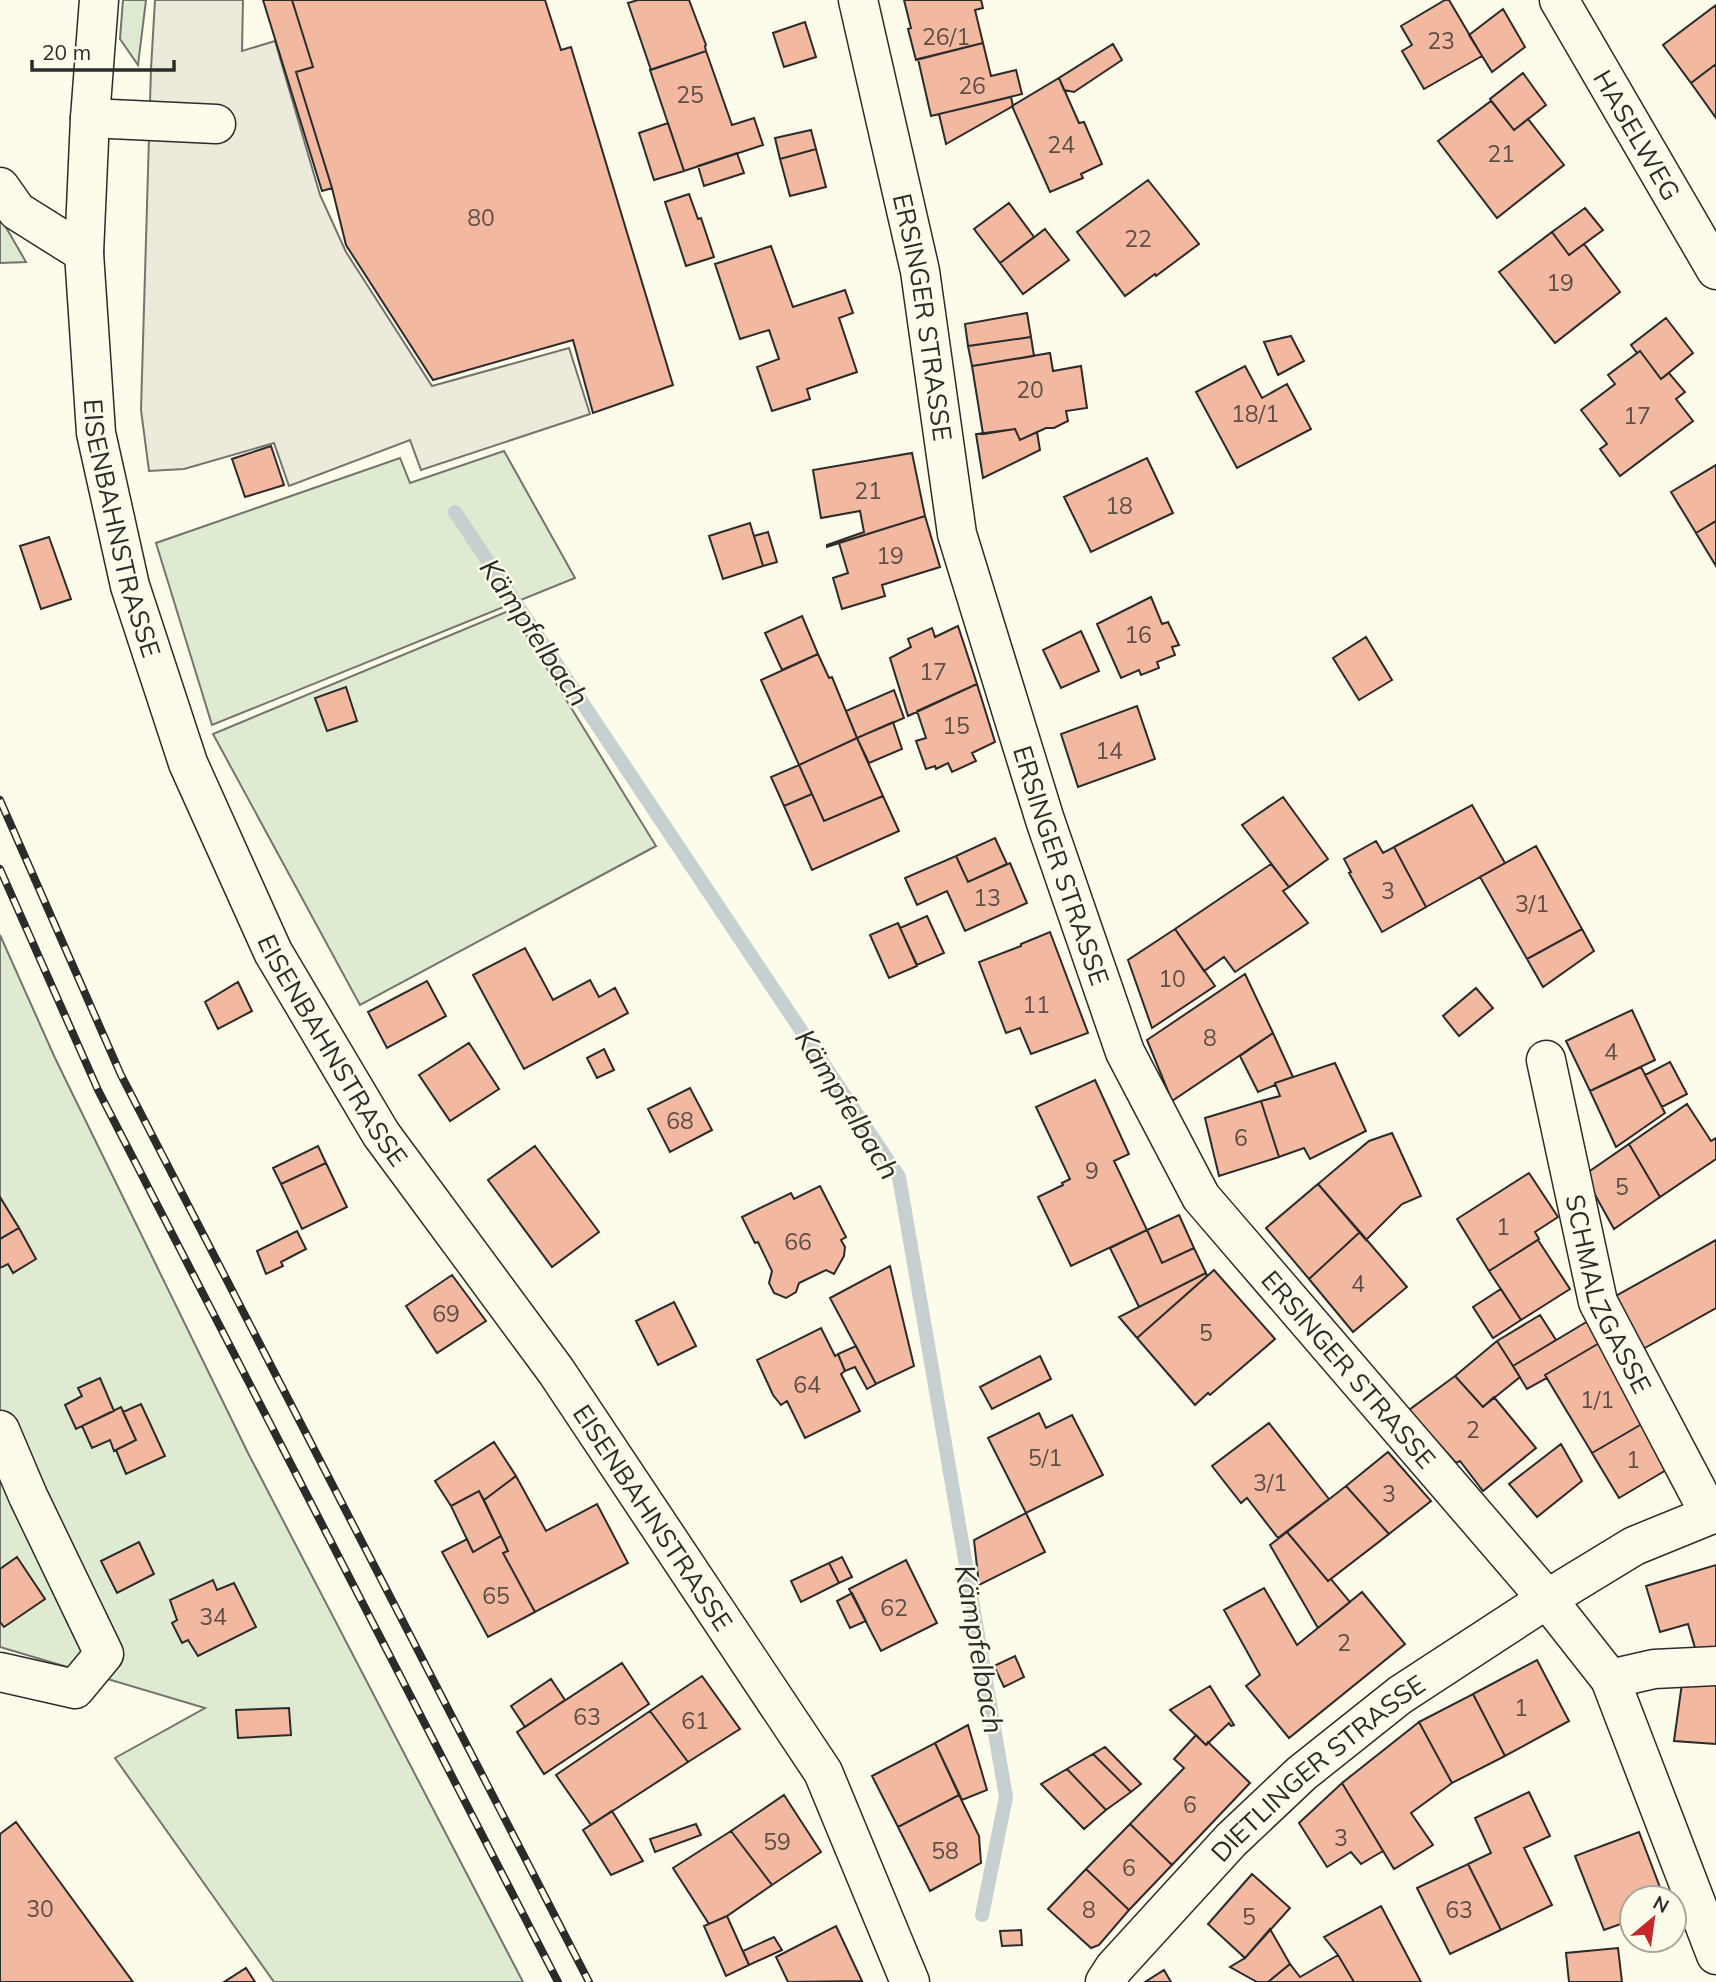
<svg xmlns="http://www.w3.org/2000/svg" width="1716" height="1982" font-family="Mulish,sans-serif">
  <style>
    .green { fill: #deebd1; stroke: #74746e; stroke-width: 2 }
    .parking { fill: #eceadb; stroke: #74746e; stroke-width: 2 }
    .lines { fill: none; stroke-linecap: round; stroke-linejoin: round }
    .stream { stroke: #c7d0d0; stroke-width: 14 }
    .building { fill: #f2b8a0; stroke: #2b2b2b; stroke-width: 2 }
    .minor-casing { stroke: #2b2b2b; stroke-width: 41 }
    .major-casing { stroke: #2b2b2b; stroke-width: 41 }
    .minor { stroke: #fdfbea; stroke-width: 38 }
    .major { stroke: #fdfbea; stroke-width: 38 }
    .rail-casing { stroke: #2b2b2b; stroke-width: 8 }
    .rail { stroke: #fdfbea; stroke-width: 5; stroke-dasharray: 16; stroke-linecap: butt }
    .labels { text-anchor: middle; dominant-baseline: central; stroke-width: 5; stroke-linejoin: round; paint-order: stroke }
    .number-label { font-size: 23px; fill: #5d4e48 }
    .street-label { font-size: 26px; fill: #2b2b2b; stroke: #fdfbea }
    .water-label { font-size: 28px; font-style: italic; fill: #2b2b2b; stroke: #fdfbea }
  </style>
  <rect width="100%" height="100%" fill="#fdfbea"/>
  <path class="green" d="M123,0H146L138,65L120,39Z
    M0,217L26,262L0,263Z
    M504,451L575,578L212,725L156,543L400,458L410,483Z
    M511,610L656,846L360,1005L213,734Z
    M0,935L55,1058L248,1453L523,1982H274L115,1758L205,1708L0,1647Z"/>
  <path class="parking" d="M155,0H243L242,51L275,41L320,195L346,252L432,386L569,348L590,414L421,470L410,440L289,486L274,443L184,469L149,471L141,410L151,69Z"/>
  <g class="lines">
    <path class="stream" d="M455,512L899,1177L1006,1797L982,1915"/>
  </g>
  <path class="building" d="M263,0H292L313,67L296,72L332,188L322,191Z
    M292,0H545L561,50L571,47L673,385L593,413L573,340L433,380L346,245L332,188L296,72L313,67Z
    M638,0H689L706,45L705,46L706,51L651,70L628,3Z
    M904,0H981L983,8L975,10L983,43L916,60L908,29L911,28Z
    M1445,0H1449L1482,56L1424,89L1402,51L1412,45L1401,26Z
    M1716,5V64L1691,83L1663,45Z
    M1503,9L1525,47L1492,72L1469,35Z
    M805,22L816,57L784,67L773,33Z
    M983,43L991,76L1016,70L1022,94L931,116L918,59Z
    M1113,44L1122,60L1074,92L1064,90L1059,78Z
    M706,51L732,125L754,118L763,145L684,171L650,70Z
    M1716,64V118L1691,83Z
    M1523,73L1546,105L1514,130L1490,99Z
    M1059,78L1079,123L1084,122L1102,164L1081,174L1083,178L1050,192L1012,106Z
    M1011,97L1013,106L946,144L939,114Z
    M1491,101L1514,130L1528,119L1564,165L1497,218L1438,141Z
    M668,123L684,171L654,180L639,133Z
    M811,130L816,149L780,159L775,138Z
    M816,149L826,187L790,196L780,159Z
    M737,153L744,173L704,186L698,166Z
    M1148,180L1199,244L1156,276L1155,274L1125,296L1077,232Z
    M689,194L698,219L701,218L714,257L686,266L665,202Z
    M1009,203L1034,237L1000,263L974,229Z
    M1585,208L1603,230L1569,255L1552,232Z
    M1045,229L1069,260L1023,294L1000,263Z
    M1552,232L1569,255L1584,244L1620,292L1555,343L1499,272Z
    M771,246L793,307L845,290L853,313L839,318L857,372L807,389L810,399L772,411L757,367L779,359L769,330L740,339L715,264Z
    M1027,313L1031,337L968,346L965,324Z
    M1666,318L1693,353L1661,379L1640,351L1637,353L1631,345Z
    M1291,336L1304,361L1278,375L1264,342Z
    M1031,337L1034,356L972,366L968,346Z
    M1640,351L1661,379L1669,373L1685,392L1676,399L1693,421L1620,476L1600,449L1607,444L1581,410L1615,384L1608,375Z
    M1050,353L1053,371L1081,366L1087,408L1066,411L1068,421L1054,428H1046L1020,440L1015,429L983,434L972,366Z
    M1245,366L1262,398L1287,384L1311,429L1237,468L1196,392Z
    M1015,429L1020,440L1037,432L1040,450L983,478L976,434Z
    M271,446L284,485L245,497L232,459Z
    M912,453L925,516L827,547V545L864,532L860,511L821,518L813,470Z
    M1147,458L1173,513L1091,552L1064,497Z
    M1716,465V521L1696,533L1671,492Z
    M925,516L940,567L882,585L885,596L842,609L833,578L848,573L839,543Z
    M1716,521V566L1696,533Z
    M750,523L763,566L723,579L709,536Z
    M768,532L777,562L763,566L754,536Z
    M49,537L71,599L41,609L20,546Z
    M1151,597L1162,624L1168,622L1179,645L1172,647L1175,655L1157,662L1159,668L1141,675L1139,670L1121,678L1097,624Z
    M802,616L818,654L782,670L765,633Z
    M958,626L977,684L908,716L890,658L911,647L908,639L932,628L935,637Z
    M1081,631L1099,671L1061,688L1043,650Z
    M1366,637L1392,680L1359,700L1333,658Z
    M818,654L829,678L832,677L857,738L799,765L761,680Z
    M977,684L995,742L972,753L976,761L952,772L948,763L936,769L935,766L926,769L916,741L926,738L917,711Z
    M346,687L357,721L327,731L315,698Z
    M894,690L904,718L857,738L846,711Z
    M1137,706L1155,759L1078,787L1061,734Z
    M893,722L902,749L869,763L857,738Z
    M857,738L883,796L824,821L799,765Z
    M799,765L812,794L784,806L771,777Z
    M812,794L824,821L883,796L899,831L812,870L784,806Z
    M1283,797L1328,859L1289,887L1242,825Z
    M1472,805L1505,863L1426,907L1394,847Z
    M995,838L1007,864L968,882L956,856Z
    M1376,841L1383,853L1394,847L1426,907L1382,932L1349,873L1351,872L1344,859Z
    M1536,846L1582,929L1527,959L1480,877Z
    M956,856L968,882L1010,863L1027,903L965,931L947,891L917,905L905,878Z
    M1271,864L1289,887L1283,891L1308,923L1235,972L1224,957L1204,971L1175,929Z
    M927,916L944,953L917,965L900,928Z
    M898,923L917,966L889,978L870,935Z
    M1175,929L1215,986L1152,1028L1128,960Z
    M1582,929L1594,951L1543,987L1527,959Z
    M1050,932L1088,1033L1031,1054L1020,1028L1006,1033L979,962L1021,946V944Z
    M525,948L553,1000L590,980L599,997L615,988L628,1013L524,1069L473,975Z
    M1245,974L1273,1033L1172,1101L1147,1040Z
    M427,981L446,1016L387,1048L368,1012Z
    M238,982L252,1011L218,1029L205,1002Z
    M1476,988L1493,1008L1459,1036L1443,1016Z
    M1632,1010L1655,1060L1590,1091L1566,1041Z
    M1273,1033L1293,1077L1275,1083V1085L1258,1092L1240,1056Z
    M469,1043L499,1089L450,1121L419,1075Z
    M604,1049L614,1070L597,1078L587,1058Z
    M1670,1062L1687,1094L1662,1107L1645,1075Z
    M1335,1063L1366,1131L1310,1159L1304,1148L1279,1157L1261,1101L1280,1096L1275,1083Z
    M1641,1067L1665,1113L1616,1147L1590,1091Z
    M1095,1080L1129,1154L1114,1161L1147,1230L1071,1266L1038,1197L1063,1185L1062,1183L1070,1179L1036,1107Z
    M690,1088L712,1130L670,1152L648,1109Z
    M1261,1101L1279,1157L1219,1176L1205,1118Z
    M1687,1104L1711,1141L1716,1138V1159L1660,1197L1629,1144Z
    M1392,1133L1421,1196L1402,1204L1366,1240L1318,1184L1369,1141Z
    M1629,1144L1660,1197L1614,1229L1584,1175Z
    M318,1146L326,1163L281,1184L273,1168Z
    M535,1146L599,1232L552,1267L488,1180Z
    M326,1163L347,1207L302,1229L281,1184Z
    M1529,1173L1558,1217L1535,1232L1539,1239L1489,1271L1457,1219Z
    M1318,1184L1360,1232L1309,1279L1266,1228Z
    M820,1186L846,1237L841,1240L845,1247L844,1256L834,1274L826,1270L799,1283L796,1292L786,1298L774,1293L769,1283L772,1271L758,1242L755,1243L742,1217L791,1193L794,1199Z
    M0,1197L19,1228L0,1239Z
    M1179,1215L1194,1248L1162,1263L1147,1230Z
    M19,1228L36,1259L13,1273L8,1264L0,1268V1239Z
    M1147,1230L1162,1263L1194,1248L1206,1273L1139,1307L1110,1248Z
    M297,1231L306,1249L281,1262L283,1266L266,1274L257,1251Z
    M1360,1232L1407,1287L1353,1332L1309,1279Z
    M1538,1240L1570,1289L1521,1320L1489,1271Z
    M1716,1240V1308L1643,1349L1614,1297Z
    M890,1266L914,1366L876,1384L830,1298Z
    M1214,1270L1275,1339L1210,1395L1208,1393L1195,1405L1137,1338Z
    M1206,1273L1207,1276L1137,1338L1119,1317Z
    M452,1275L486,1321L437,1353L406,1306Z
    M1501,1289L1521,1320L1493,1338L1473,1307Z
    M674,1302L696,1346L658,1365L636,1321Z
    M1540,1315L1556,1340L1513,1366L1497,1341Z
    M1588,1321L1601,1342L1545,1375L1547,1378L1527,1389L1513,1366Z
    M821,1328L835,1356L838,1354L845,1371L841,1374L860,1411L805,1438L787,1401L781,1405L773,1395L757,1360Z
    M1497,1341L1520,1377L1483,1407L1455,1376Z
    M1601,1342L1647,1421L1592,1453L1545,1375Z
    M856,1346L876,1384L867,1389L855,1367L845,1371L838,1354Z
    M1040,1356L1051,1379L992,1409L980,1387Z
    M1455,1376L1483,1407L1494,1397L1536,1448L1483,1491L1460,1461L1456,1463L1409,1410Z
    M100,1378L114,1411L76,1429L65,1405L82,1396L78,1388Z
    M141,1404L165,1456L126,1474L116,1450L136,1440L123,1412Z
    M121,1407L136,1440L114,1451L110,1440L92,1448L82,1426Z
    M1039,1413L1046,1428L1072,1415L1103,1475L1026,1513L988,1438Z
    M1647,1421L1673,1466L1619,1498L1592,1453Z
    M1269,1423L1329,1499L1278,1538L1247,1498L1241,1503L1212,1466Z
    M494,1442L516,1476L484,1500L479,1491L451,1506L435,1481Z
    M1561,1444L1582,1481L1537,1517L1509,1484Z
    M1388,1452L1431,1501L1389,1534L1346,1486Z
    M516,1476L546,1531L597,1504L628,1563L535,1612L503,1553L508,1551L484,1500Z
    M1346,1486L1389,1534L1328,1581L1287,1532Z
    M479,1491L501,1536L473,1552L451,1506Z
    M1026,1513L1045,1552L979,1585L974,1540Z
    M1287,1532L1328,1581L1331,1579L1350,1602L1318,1628L1270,1545Z
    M501,1536L508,1551L503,1553L535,1612L488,1637L442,1552L467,1539L473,1552Z
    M139,1542L154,1574L117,1593L101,1561Z
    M17,1557L45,1599L4,1627L0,1622V1569Z
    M842,1557L852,1577L839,1583L829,1563Z
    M906,1560L937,1623L881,1651L849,1589Z
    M829,1563L839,1583L801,1602L791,1581Z
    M1716,1565V1653L1698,1658L1688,1624L1660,1632L1646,1586Z
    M213,1580L217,1590L234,1583L256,1627L198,1656L188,1640L182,1643L172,1623L177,1620L170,1600Z
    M1264,1588L1297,1645L1362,1592L1405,1644L1289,1738L1246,1686L1260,1675L1224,1610Z
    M852,1593L866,1621L850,1628L837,1601Z
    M1015,1656L1024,1677L1004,1687L994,1666Z
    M1537,1660L1569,1721L1505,1756L1473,1694Z
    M622,1663L649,1704L544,1774L517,1732Z
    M702,1676L740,1729L688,1762L650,1711Z
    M551,1679L565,1700L525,1727L511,1706Z
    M1682,1683L1716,1684V1744L1674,1741Z
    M1210,1686L1234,1725L1231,1726L1229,1723L1206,1745L1170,1710Z
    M1473,1694L1505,1756L1452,1783L1419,1722Z
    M289,1708L291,1735L238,1738L236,1710Z
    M650,1711L688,1762L591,1825L556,1775Z
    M1419,1722L1452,1783L1411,1813L1433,1845L1394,1869L1342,1783Z
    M968,1725L987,1790L962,1800L935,1743Z
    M1196,1735L1206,1745L1208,1742L1250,1783L1172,1865L1130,1824L1184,1768L1174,1759Z
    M935,1743L959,1795L898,1827L872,1776Z
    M1105,1747L1141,1784L1131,1792L1093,1754Z
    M1093,1754L1131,1792L1106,1810L1067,1769Z
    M1067,1769L1106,1810L1084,1829L1041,1784Z
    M1342,1783L1383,1851L1361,1864L1351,1852L1327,1867L1299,1823Z
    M1529,1792L1550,1836L1524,1848L1552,1905L1501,1930L1468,1864L1491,1853L1475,1818Z
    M784,1795L821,1852L772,1885L731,1831Z
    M959,1795L979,1836L981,1863L930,1891L898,1827Z
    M612,1811L643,1861L611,1875L583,1830Z
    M16,1822L133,1982H0V1834Z
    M696,1824L701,1835L655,1852L650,1839Z
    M1130,1824L1172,1865L1129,1910L1086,1869Z
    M731,1831L772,1885L727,1916L709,1924L673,1868Z
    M1639,1832L1664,1898H1632V1920L1604,1930L1575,1856Z
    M1468,1864L1501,1930L1450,1954L1417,1888Z
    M1086,1869L1129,1910L1099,1945L1091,1948L1048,1909Z
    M1252,1874L1290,1908L1245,1958L1208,1924Z
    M1381,1906L1421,1982H1354L1338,1955L1324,1937Z
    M727,1916L749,1965L726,1976L704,1926Z
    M836,1926L862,1981L788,1982L776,1957Z
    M1270,1929L1290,1964L1268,1982H1257L1230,1967L1245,1958Z
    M1021,1930L1022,1945L1002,1946L1000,1931Z
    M774,1937L782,1950L749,1965L743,1951Z
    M1618,1948L1622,1982H1569L1566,1953Z
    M1338,1955L1354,1982H1268L1290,1964L1300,1977Z
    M246,1968L255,1982H224Z
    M1164,1970L1171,1982H1145Z"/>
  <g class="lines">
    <defs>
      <g id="minor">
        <path id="s1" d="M858,0L920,271L957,534L1045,820L1125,1052L1201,1197L1547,1599L1610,1679L1716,1955"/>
        <path id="s2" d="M1559,0L1716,270"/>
        <path d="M90,118L216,124"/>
        <path d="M0,187L17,211L84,253"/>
        <path id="s3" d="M1546,1060L1598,1302L1710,1515"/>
        <path d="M0,1430L28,1496L104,1654L75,1689L0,1672"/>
        <path d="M1610,1679L1654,1669L1716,1666"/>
        <path id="s4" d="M1105,1982L1114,1968L1231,1840L1302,1773L1400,1695L1547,1599L1634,1546L1710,1515L1716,1514"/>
      </g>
      <g id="major">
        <path id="s5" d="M99,0L90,118L84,253L96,433L130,586L188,763L273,952L381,1134L556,1371L823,1772L910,1982"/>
      </g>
    </defs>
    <use href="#minor" class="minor-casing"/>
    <use href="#major" class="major-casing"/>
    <use href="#minor" class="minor"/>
    <use href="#major" class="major"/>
    <defs>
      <path id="rail" d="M0,800L121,1075L589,1982
        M0,869L98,1090L558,1982"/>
    </defs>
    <use href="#rail" class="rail-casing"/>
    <use href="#rail" class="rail"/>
  </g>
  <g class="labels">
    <g class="number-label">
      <text x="946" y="36">26/1</text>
      <text x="1441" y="40">23</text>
      <text x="972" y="85">26</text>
      <text x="690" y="94">25</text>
      <text x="1061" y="144">24</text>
      <text x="1501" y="153">21</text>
      <text x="481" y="217">80</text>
      <text x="1138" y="238">22</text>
      <text x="1560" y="282">19</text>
      <text x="1030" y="389">20</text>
      <text x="1255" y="413">18/1</text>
      <text x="1637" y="415">17</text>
      <text x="868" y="490">21</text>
      <text x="1119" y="505">18</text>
      <text x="890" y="555">19</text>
      <text x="1138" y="634">16</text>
      <text x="933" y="671">17</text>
      <text x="956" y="725">15</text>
      <text x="1109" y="750">14</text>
      <text x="1388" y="890">3</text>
      <text x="987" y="897">13</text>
      <text x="1532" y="903">3/1</text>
      <text x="1172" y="978">10</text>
      <text x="1036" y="1004">11</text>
      <text x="1210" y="1037">8</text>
      <text x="1611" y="1051">4</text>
      <text x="680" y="1120">68</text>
      <text x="1241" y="1137">6</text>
      <text x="1092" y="1170">9</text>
      <text x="1622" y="1186">5</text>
      <text x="1503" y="1226">1</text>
      <text x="798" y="1241">66</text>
      <text x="1358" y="1283">4</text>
      <text x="446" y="1313">69</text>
      <text x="1206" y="1332">5</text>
      <text x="807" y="1384">64</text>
      <text x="1597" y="1399">1/1</text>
      <text x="1473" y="1429">2</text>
      <text x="1045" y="1457">5/1</text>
      <text x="1633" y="1459">1</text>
      <text x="1270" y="1482">3/1</text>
      <text x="1389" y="1493">3</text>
      <text x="496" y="1595">65</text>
      <text x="894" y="1607">62</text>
      <text x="213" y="1616">34</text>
      <text x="1344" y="1642">2</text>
      <text x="1521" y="1707">1</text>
      <text x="587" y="1716">63</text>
      <text x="695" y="1720">61</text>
      <text x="1190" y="1804">6</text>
      <text x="1341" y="1837">3</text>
      <text x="777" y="1841">59</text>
      <text x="945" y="1850">58</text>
      <text x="1129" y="1867">6</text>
      <text x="40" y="1908">30</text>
      <text x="1089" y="1909">8</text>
      <text x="1459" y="1909">63</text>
      <text x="1249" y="1916">5</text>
    </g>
    <g class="street-label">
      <text stroke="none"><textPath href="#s2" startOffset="156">HASELWEG</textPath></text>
      <text stroke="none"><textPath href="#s1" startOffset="324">ERSINGER STRASSE</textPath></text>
      <text stroke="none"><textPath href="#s5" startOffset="532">EISENBAHNSTRASSE</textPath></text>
      <text stroke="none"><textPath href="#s1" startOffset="891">ERSINGER STRASSE</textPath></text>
      <text stroke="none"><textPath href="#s5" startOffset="1099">EISENBAHNSTRASSE</textPath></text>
      <text stroke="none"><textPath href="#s3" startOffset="243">SCHMALZGASSE</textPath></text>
      <text stroke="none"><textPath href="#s1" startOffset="1479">ERSINGER STRASSE</textPath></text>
      <text stroke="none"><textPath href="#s5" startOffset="1666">EISENBAHNSTRASSE</textPath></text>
      <text stroke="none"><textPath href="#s4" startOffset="303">DIETLINGER STRASSE</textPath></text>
    </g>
    <g class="water-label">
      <text transform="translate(535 632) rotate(56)">Kämpfelbach</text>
      <text transform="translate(848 1104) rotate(58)">Kämpfelbach</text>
      <text transform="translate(980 1649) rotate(80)">Kämpfelbach</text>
    </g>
  </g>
  <g transform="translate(1653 1919) rotate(29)"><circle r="33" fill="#fdfbea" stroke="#a9a89e" stroke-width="2"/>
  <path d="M0-5L12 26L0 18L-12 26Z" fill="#c62828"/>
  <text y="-10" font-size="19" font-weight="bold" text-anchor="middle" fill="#2b2b2b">N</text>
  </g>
  <path d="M32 60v10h142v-10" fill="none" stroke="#2b2b2b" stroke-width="3.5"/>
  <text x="42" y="60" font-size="21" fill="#2b2b2b" stroke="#fdfbea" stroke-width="5" paint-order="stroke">20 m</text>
</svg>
